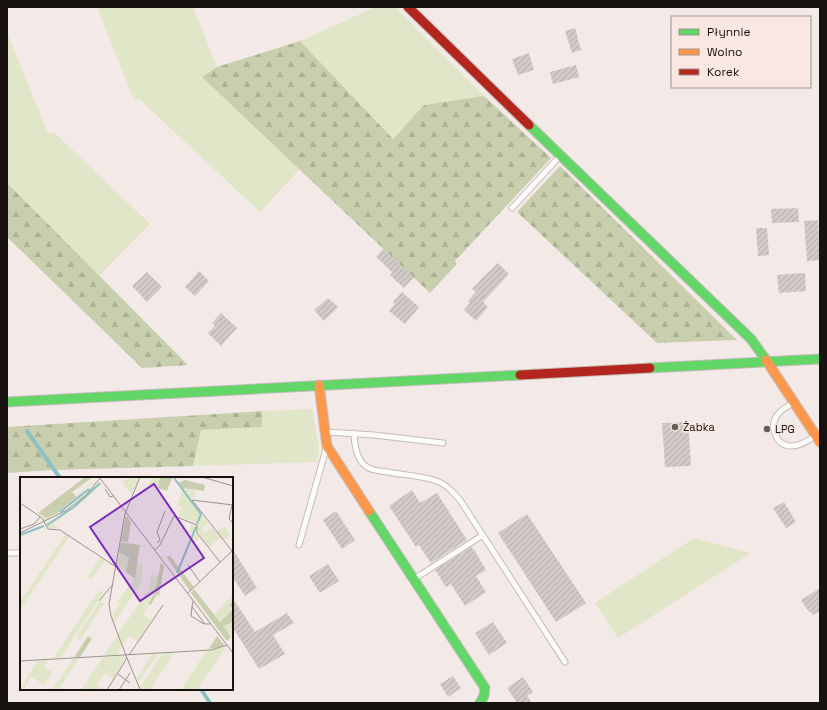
<svg xmlns="http://www.w3.org/2000/svg" width="827" height="710" font-family="'Space Grotesk',sans-serif">
  <style>
    .grass { fill: #e0e6c7 }
    .forest { fill: url(#forest-firs) }
    .lines { fill: none; stroke-linecap: round; stroke-linejoin: round }
    .stream { stroke: #8cc1c3; stroke-width: 4 }
    .building { fill: url(#building-hatch) }
    .lane-casing { stroke: #c4bdba; stroke-width: 7 }
    .fast-casing { stroke: #c4bdba; stroke-width: 11 }
    .slow-casing { stroke: #c4bdba; stroke-width: 11 }
    .jam-casing { stroke: #c4bdba; stroke-width: 11 }
    .lane { stroke: #fdfcfb; stroke-width: 5 }
    .fast { stroke: #63d668; stroke-width: 9 }
    .slow { stroke: #ff974d; stroke-width: 9 }
    .jam { stroke: #b3261e; stroke-width: 9 }
    .poi-dot { fill: #645d5b; stroke: #f9e8e1; stroke-width: 1.5 }
    .labels { text-anchor: middle; dominant-baseline: central; stroke-width: 3.5; stroke-linejoin: round; paint-order: stroke }
    .poi-label { font-size: 11px; fill: #17110f; stroke: #f9e8e1; text-anchor: start }
    .inset-river { fill: none; stroke: #8cc1c3; stroke-width: 2 }
    .inset-road { fill: none; stroke: #9b9391; stroke-width: 1 }
    .view { fill: #7b2cbf; fill-opacity: 0.15; stroke: #7b2cbf; stroke-width: 2 }
    .inset-edge { fill: none; stroke: #17110f; stroke-width: 2 }
  </style>
  <defs>
    <pattern id="forest-firs" width="22" height="20" patternUnits="userSpaceOnUse"><rect width="22" height="20" fill="#c9ceae"/><path d="M5 1l3.5 6h-7zM16 11l3.5 6h-7z" fill="#acb094"/></pattern>
    <pattern id="building-hatch" width="6" height="6" patternUnits="userSpaceOnUse"><rect width="6" height="6" fill="#d1cac7"/><path d="M-1 1l2-2M0 6l6-6M5 7l2-2" fill="none" stroke="#b3acaa"/></pattern>
  </defs>
  <rect width="100%" height="100%" fill="#f3eae7"/>
  <path class="grass" d="M97,7H193L217,67L202,77L300,169L260,212L139,99L134,100Z
    M376,7H395L484,96L424,105L393,139L300,41Z
    M7,33L48,134L54,132L150,224L99,276L7,183Z
    M312,409L319,448L317,462L193,466L201,430L262,427V411Z
    M694,538L751,553L618,638L595,603Z"/>
  <path class="forest" d="M300,41L393,139L424,105L484,96L551,158L455,261L457,264L430,293L202,77L217,67Z
    M560,166L737,340L657,343L517,212Z
    M7,183L188,365L142,368L7,237Z
    M262,411V427L201,430L193,466L53,470L7,473V427Z"/>
  <g class="lines">
    <path class="stream" d="M27,431L60,478
      M201,689L210,703"/>
  </g>
  <path class="building" d="M575,28L581,50L572,53L565,31Z
    M529,53L534,70L518,75L512,59Z
    M576,65L579,77L553,84L550,72Z
    M798,208L799,222L772,223L771,209Z
    M818,220L820,260L807,261L804,221Z
    M756,228H767L769,255L758,256Z
    M383,249L414,277L404,288L390,275L392,272L376,257Z
    M498,263L509,274L483,302L488,307L476,321L464,310L470,303L468,301L476,292L472,289L489,271H490Z
    M199,271L209,281L195,296L185,287Z
    M147,272L162,287L147,302L132,286Z
    M805,273L806,291L779,293L777,275Z
    M402,292L419,307L405,324L389,311L395,304L393,302Z
    M328,298L338,307L324,321L314,310Z
    M221,313L237,328L221,346L208,333L215,326L212,323Z
    M688,422L691,466L665,467L662,423Z
    M412,490L420,503L437,493L467,540L431,563L419,545L416,547L389,506Z
    M784,502L796,522L786,528L773,508Z
    M336,511L355,540L342,549L323,520Z
    M527,514L586,603L556,622L498,533Z
    M471,547L473,549V548L486,570L476,576L486,592L465,606L451,584L446,587L435,570Z
    M232,548L257,588L245,596L232,576Z
    M328,564L339,581L320,593L309,576Z
    M820,588V611L813,615L810,611L809,612L801,600Z
    M232,597L255,632L287,613L294,623L273,635L285,654L259,669L232,626Z
    M493,622L507,643L489,655L475,633Z
    M453,676L461,688L448,697L440,684Z
    M523,677L533,692L527,696L532,703H517L507,688Z"/>
  <g class="lines">
    <defs>
      <path id="lane" d="M512,208L559,157
        M793,403C788,406 782,409 778,414C769,425 775,444 789,446C799,447 808,441 815,436
        M327,432L374,435L443,443
        M354,433C354,444 357,461 367,467C373,471 381,471 388,472C402,475 426,476 439,482C448,485 454,494 460,500L565,662
        M299,545L326,449
        M7,553H21
        M414,579L483,535"/>
      <path id="fast" d="M529,125L751,339L766,360
        M650,368L820,359
        M7,402L520,375
        M369,511L485,688L484,696L480,703"/>
      <path id="slow" d="M766,360L820,442
        M319,385L327,446L369,511"/>
      <path id="jam" d="M408,7L529,125
        M520,375L650,368"/>
    </defs>
    <use href="#lane" class="lane-casing"/>
    <use href="#fast" class="fast-casing"/>
    <use href="#slow" class="slow-casing"/>
    <use href="#jam" class="jam-casing"/>
    <use href="#lane" class="lane"/>
    <use href="#fast" class="fast"/>
    <use href="#slow" class="slow"/>
    <use href="#jam" class="jam"/>
  </g>
  <g class="poi-dot">
    <circle cx="675" cy="427" r="4"/>
    <circle cx="767" cy="429" r="4"/>
  </g>
  <g class="labels">
    <g class="poi-label">
      <text x="683" y="427">Żabka</text>
      <text x="775" y="429">LPG</text>
    </g>
  </g>
  <g transform="translate(20 477)">
    <rect width="213" height="213" fill="#f3eae7"/>
    <path d="M112,0H119L112,18L102,5ZM132,0L141,2L138,11L129,7ZM77,2L57,22L25,45L23,41L34,36ZM80,7H82L67,21L33,47L38,51H28L26,47L53,32ZM162,11L175,14L174,21L169,20L188,46L182,52L185,56L192,50L200,61L189,70L178,55V46L158,39L162,30L157,28L163,13ZM171,47L177,49L174,55L180,61L173,66L171,63L173,57L168,55ZM204,49L210,58L204,63L197,54ZM46,57L49,60L0,133V125ZM99,75L109,81L106,95L97,89ZM80,81L85,83L71,103L67,100ZM117,87L123,88L121,106L94,146L92,139L100,127L97,125L115,101ZM131,97L139,99L135,116L123,138L131,143L117,164L109,159L103,168L98,157L129,112ZM79,113L83,116L41,180L33,182ZM213,118V124L209,128L213,132L200,145L194,137ZM80,124L84,127L60,163L56,161ZM213,145V159L211,160L203,149ZM98,158L102,169L97,178L84,179ZM206,170L177,213H161L187,173ZM143,176H154L130,213H121L120,210ZM132,177H138L119,205L117,201ZM106,179L93,202L85,196L77,207L84,213H61L83,180ZM53,182H59L38,213H32ZM28,183L24,190L33,195L24,208L11,199L4,213H0L17,184Z" fill="#e0e6c7"/>
    <path d="M65,0H73L52,15L56,20L37,36L26,41L18,36ZM140,0L152,1L147,14L138,11ZM165,3L185,8L184,14L162,11L158,6ZM106,38L111,45L108,65L101,64ZM101,65L120,68L115,102L106,95L109,81L99,75ZM143,75L146,80L150,79L174,110L170,114ZM141,85L144,89L139,119L137,117L130,129L129,126L135,116ZM174,112L200,145L213,132L209,128L213,124V145L203,149L211,160L207,164L171,116ZM68,159L72,162L60,180H54ZM197,159L205,169L189,172Z" fill="#c9ceae"/>
    <path class="inset-river" d="M154,1L181,37L177,47M40,35L69,12M27,48L54,30L80,6M0,58L24,49M157,96L176,50"/>
    <path class="inset-road" d="M79,0L213,176M182,0L213,9M85,12L90,20L93,19M0,26L22,41L28,52L40,53L96,90M212,28L209,42L213,46M0,52L14,47L20,40M0,56L47,33L66,18L80,1M137,66L140,63L137,55L145,34M135,73L140,68L154,39L177,48V56L200,85M212,74L172,23L213,28M168,88L180,105M168,116L213,73M79,124L93,107M173,124L172,130L185,147H190M172,130L171,139L184,147M109,178L143,128M107,181L120,212M0,184L191,173L207,168M98,197L110,206M87,213L107,181L91,139L89,127L105,37L120,0M99,213L110,196"/>
    <path class="view" d="M134,7L184,81L120,124L70,50Z"/>
    <rect width="213" height="213" class="inset-edge"/>
  </g>
  <rect width="827" height="710" fill="none" stroke="#17110f" stroke-width="16"/>
  <rect x="671" y="16" width="140" height="72" fill="#f9e8e1" stroke="#9f928d"/>
  <rect x="679" y="29" width="20" height="6" fill="#63d668" stroke="#9f928d"/>
  <text x="707" y="36" font-size="12" fill="#17110f">Płynnie</text>
  <rect x="679" y="49" width="20" height="6" fill="#ff974d" stroke="#9f928d"/>
  <text x="707" y="56" font-size="12" fill="#17110f">Wolno</text>
  <rect x="679" y="69" width="20" height="6" fill="#b3261e" stroke="#9f928d"/>
  <text x="707" y="76" font-size="12" fill="#17110f">Korek</text>
</svg>
